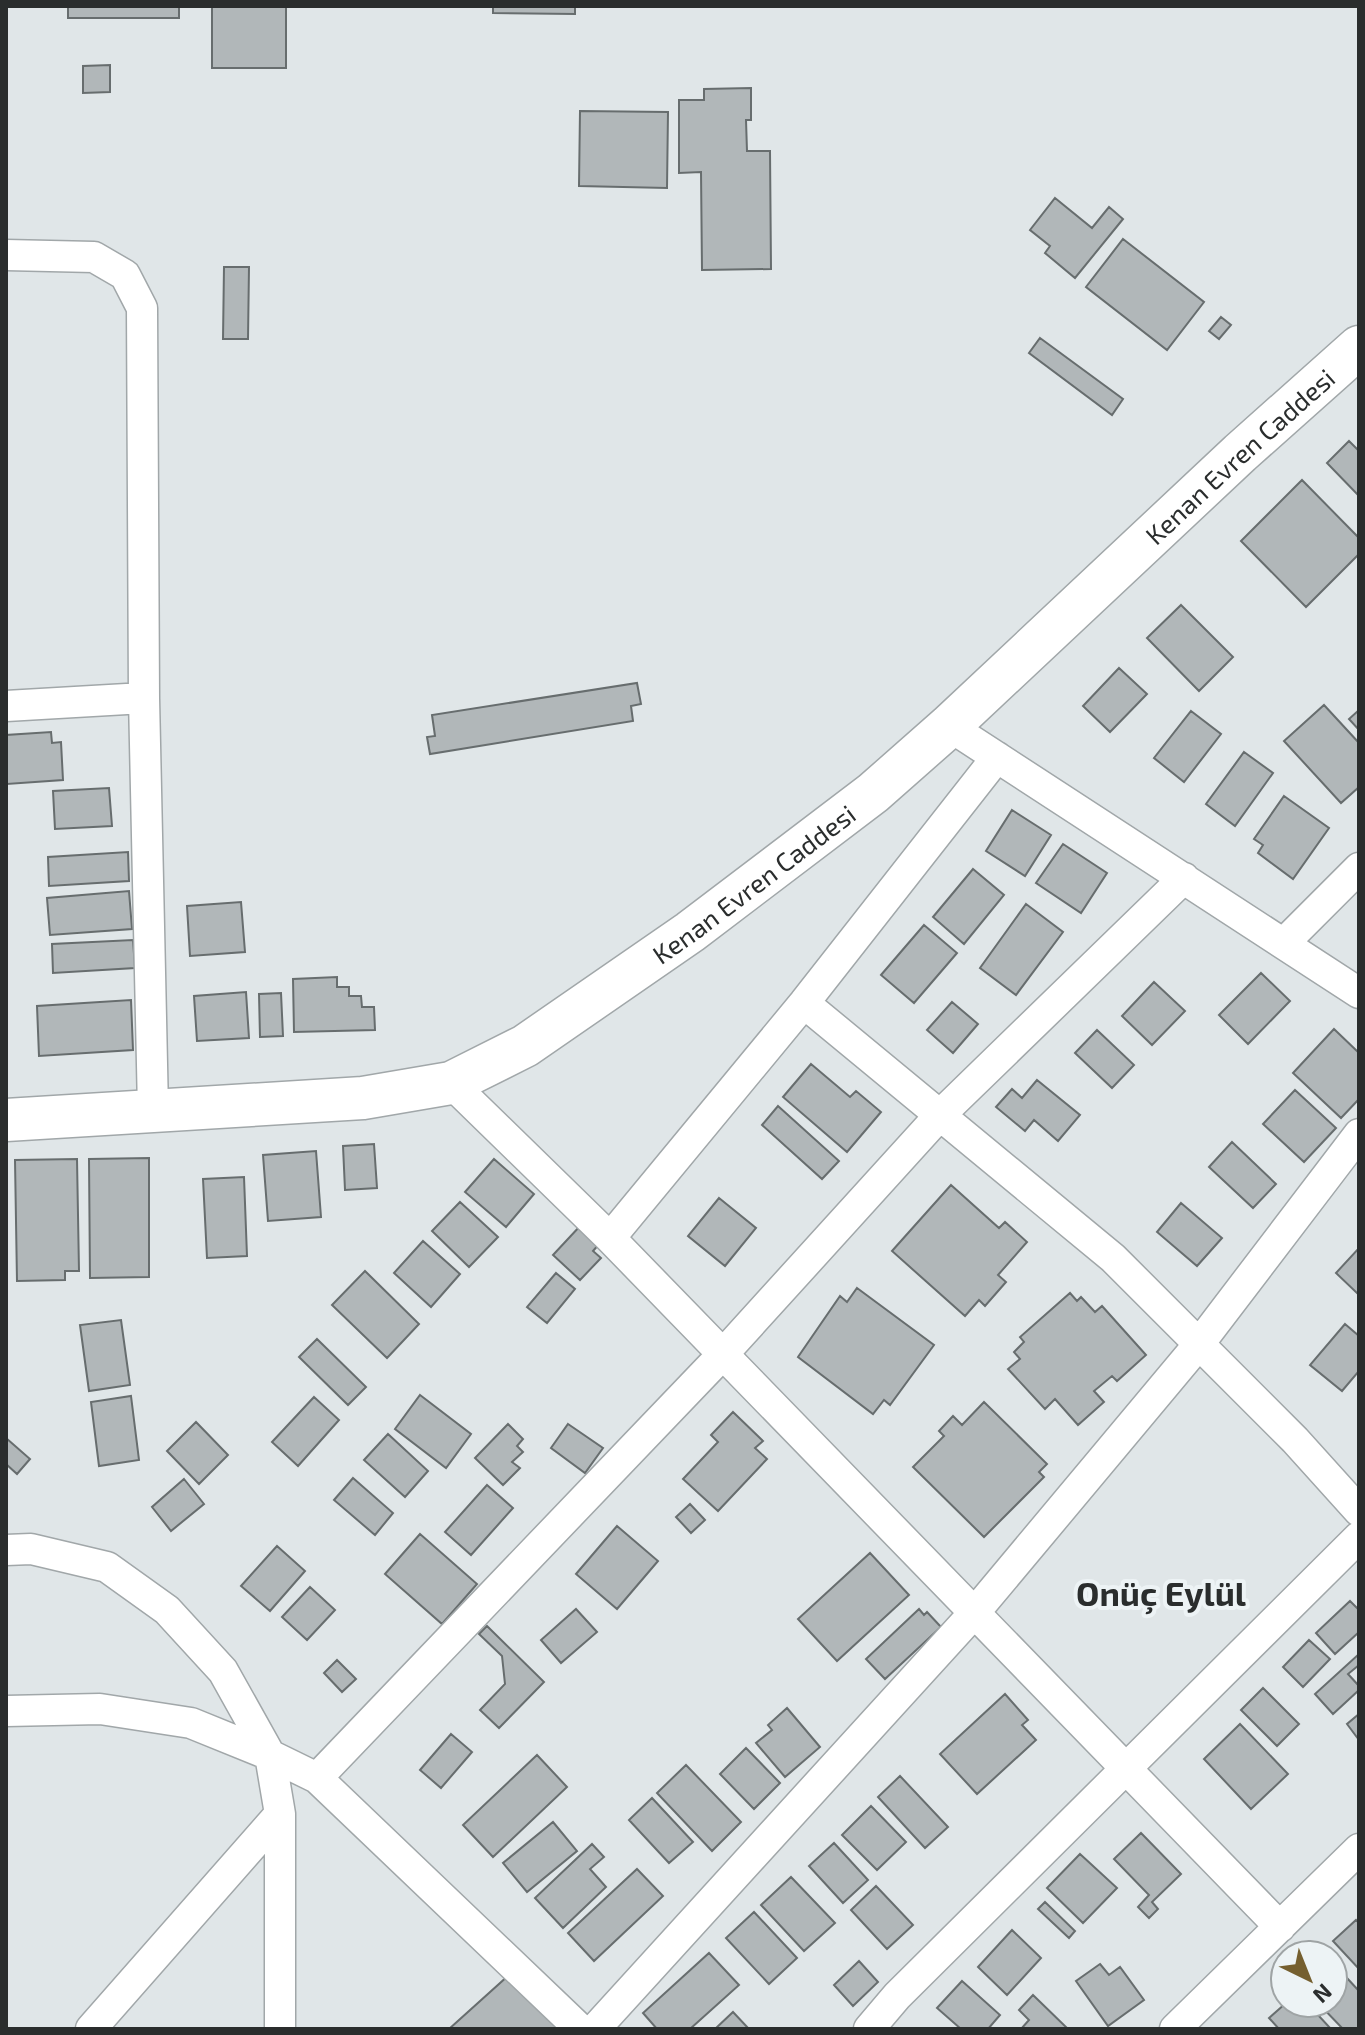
<svg xmlns="http://www.w3.org/2000/svg" width="1365" height="2035" font-family="'Exo 2',sans-serif">
  <style>
    .building { fill: #b1b7b9; stroke: #676d6e; stroke-width: 2 }
    .lines { fill: none; stroke-linecap: round; stroke-linejoin: round }
    .street-casing { stroke: #a1a7a9; stroke-width: 33 }
    .secondary-casing { stroke: #a1a7a9; stroke-width: 45 }
    .street { stroke: #fff; stroke-width: 30 }
    .secondary { stroke: #fff; stroke-width: 42 }
    .labels { text-anchor: middle; dominant-baseline: central; stroke-width: 8; stroke-linejoin: round; paint-order: stroke }
    .street-label { font-size: 26px; fill: #2a2d2d; stroke: #edf3f5 }
    .district-label { font-size: 34px; font-weight: bold; fill: #2a2d2d; stroke: #edf3f5 }
  </style>
  <rect width="100%" height="100%" fill="#e0e6e8"/>
  <path class="building" d="M68,6H179V18H68Z
    M212,6H286V68H212Z
    M493,6H575V14L493,13Z
    M110,65V92L83,93V66Z
    M751,88V120H746L747,151H770L771,269L702,270L701,172L679,173V100H704V89Z
    M580,111L668,112L667,188L579,186Z
    M1055,198L1092,228L1109,207L1123,219L1075,278L1045,253L1050,246L1030,230Z
    M1123,239L1204,302L1167,350L1086,287Z
    M224,267H249L248,339H223Z
    M1221,317L1231,325L1219,339L1209,331Z
    M1040,338L1123,399L1112,415L1029,353Z
    M1349,441L1359,451V496L1327,463Z
    M1302,480L1359,538V554L1306,607L1241,541Z
    M1181,605L1233,657L1199,691L1147,638Z
    M1119,668L1147,694L1110,732L1083,706Z
    M637,683L641,704L631,706L633,721L430,754L427,737L435,736L432,715Z
    M1324,705L1359,743V787L1341,803L1284,741Z
    M1359,710V730L1349,719Z
    M1191,711L1221,734L1184,782L1154,758Z
    M51,732L52,743L61,742L63,780L7,784L6,735Z
    M1244,752L1273,773L1235,826L1206,804Z
    M109,788L112,826L55,829L53,791Z
    M1284,796L1329,828L1293,879L1258,853L1263,845L1254,839Z
    M1012,810L1051,835L1025,876L986,851Z
    M1063,844L1107,873L1081,913L1036,883Z
    M128,852L129,881L49,886L48,857Z
    M973,869L1004,895L964,944L933,917Z
    M129,891L132,929L50,935L47,898Z
    M241,902L245,952L190,956L187,906Z
    M1026,904L1063,932L1016,995L980,968Z
    M924,925L957,953L914,1003L881,975Z
    M133,940L135,968L53,973L52,944Z
    M1261,973L1290,1001L1248,1044L1219,1015Z
    M337,977V987H349V996H361L362,1007H374L375,1030L294,1032L293,979Z
    M1154,982L1185,1011L1152,1045L1122,1016Z
    M246,992L249,1038L197,1041L194,996Z
    M281,993L283,1036L260,1037L259,994Z
    M131,1000L133,1050L39,1056L37,1006Z
    M952,1002L978,1024L953,1053L927,1030Z
    M1334,1029L1359,1053V1099L1341,1118L1293,1073Z
    M1097,1030L1134,1065L1112,1088L1075,1053Z
    M811,1064L850,1097L856,1091L881,1112L847,1152L783,1097Z
    M1037,1080L1080,1115L1058,1141L1034,1120L1025,1131L996,1107L1012,1089L1022,1098Z
    M1295,1090L1336,1128L1304,1162L1263,1124Z
    M778,1106L839,1161L822,1179L762,1125Z
    M1232,1142L1276,1184L1253,1208L1209,1167Z
    M374,1144L377,1188L345,1190L343,1146Z
    M316,1151L321,1217L268,1221L263,1155Z
    M149,1158V1277L90,1278L89,1159Z
    M77,1159L79,1271H65V1280L17,1281L15,1160Z
    M494,1159L534,1194L506,1227L465,1192Z
    M244,1177L247,1256L207,1258L203,1179Z
    M951,1185L999,1228L1005,1222L1027,1242L998,1275L1006,1282L985,1306L979,1300L965,1316L892,1251Z
    M719,1198L756,1228L725,1266L688,1236Z
    M460,1202L498,1237L469,1267L432,1231Z
    M1181,1203L1222,1238L1197,1266L1157,1232Z
    M581,1225L600,1243L593,1251L601,1258L580,1280L553,1255Z
    M423,1241L460,1274L431,1307L394,1273Z
    M1359,1248V1295L1336,1273Z
    M365,1271L419,1324L387,1358L332,1305Z
    M556,1273L575,1289L547,1323L527,1307Z
    M857,1288L934,1345L890,1405L884,1400L873,1414L798,1357L840,1296L847,1302Z
    M1070,1293L1077,1301L1081,1297L1095,1312L1102,1306L1146,1355L1117,1381L1112,1376L1094,1391L1104,1402L1078,1425L1055,1399L1045,1409L1008,1369L1020,1359L1014,1352L1024,1342L1020,1337Z
    M121,1320L130,1385L89,1391L80,1325Z
    M1345,1324L1359,1336V1371L1342,1391L1310,1365Z
    M317,1339L366,1387L348,1405L299,1357Z
    M420,1395L471,1434L446,1468L395,1429Z
    M131,1396L139,1460L99,1466L91,1402Z
    M314,1397L339,1420L298,1466L272,1442Z
    M984,1402L1047,1464L1039,1472L1044,1477L984,1537L913,1467L944,1436L939,1431L953,1416L962,1425Z
    M733,1412L763,1441L755,1448L767,1459L718,1511L683,1479L718,1442L711,1435Z
    M196,1422L228,1455L199,1484L167,1451Z
    M508,1424L523,1439L517,1446L523,1452L512,1462L520,1468L503,1485L475,1458Z
    M568,1424L603,1448L585,1473L551,1448Z
    M388,1434L428,1471L405,1497L364,1460Z
    M6,1438L30,1459L17,1474L6,1464Z
    M353,1478L393,1513L375,1535L334,1500Z
    M184,1479L204,1504L171,1531L152,1507Z
    M487,1485L513,1508L471,1555L445,1532Z
    M690,1504L705,1520L691,1533L676,1517Z
    M617,1526L658,1561L617,1609L576,1574Z
    M420,1534L477,1584L442,1624L385,1574Z
    M277,1546L305,1571L270,1611L241,1586Z
    M870,1553L909,1595L837,1661L798,1619Z
    M310,1587L335,1610L307,1640L282,1617Z
    M1350,1601L1359,1610V1632L1335,1654L1316,1633Z
    M576,1609L597,1632L561,1663L541,1640Z
    M919,1609L924,1615L927,1612L941,1627L885,1679L866,1659Z
    M487,1626L544,1682L499,1728L480,1710L505,1684L502,1656L479,1634Z
    M1309,1640L1330,1659L1303,1687L1283,1667Z
    M1359,1654V1665L1348,1674L1359,1686V1690L1333,1714L1315,1694Z
    M337,1660L356,1679L342,1692L324,1673Z
    M1263,1688L1299,1724L1277,1746L1241,1710Z
    M1005,1694L1028,1720L1022,1725L1036,1740L977,1794L940,1754Z
    M787,1708L820,1747L785,1777L756,1743L772,1730L768,1725Z
    M1359,1714V1740L1347,1724Z
    M1240,1724L1288,1774L1251,1809L1204,1759Z
    M451,1734L472,1752L441,1788L420,1770Z
    M746,1748L780,1783L754,1809L720,1774Z
    M537,1755L567,1787L493,1857L463,1825Z
    M686,1765L741,1822L712,1851L657,1793Z
    M900,1776L948,1827L925,1848L878,1797Z
    M652,1798L693,1842L669,1863L629,1820Z
    M871,1806L906,1842L877,1870L842,1835Z
    M553,1822L577,1851L527,1892L503,1863Z
    M1141,1833L1181,1874L1152,1902L1158,1909L1149,1918L1138,1907L1149,1895L1114,1859Z
    M834,1843L868,1880L843,1903L809,1866Z
    M592,1844L604,1857L590,1869L606,1887L563,1928L535,1898Z
    M1080,1854L1117,1888L1083,1923L1047,1888Z
    M637,1869L663,1896L594,1961L568,1933Z
    M791,1877L835,1923L804,1951L761,1905Z
    M876,1886L913,1925L887,1949L851,1910Z
    M1045,1902L1075,1931L1069,1938L1038,1909Z
    M754,1912L797,1958L769,1984L726,1938Z
    M1356,1920L1359,1923V1969L1333,1941Z
    M1012,1930L1041,1958L1007,1995L978,1967Z
    M709,1953L739,1985L690,2029H657L643,2013Z
    M859,1961L878,1982L853,2006L834,1985Z
    M1333,1963L1359,1991V2029H1343L1318,2003H1333Z
    M1100,1964L1109,1975L1120,1967L1144,2000L1108,2026L1076,1981Z
    M509,1975L559,2029H449Z
    M962,1981L1000,2015L988,2029H961L937,2008Z
    M1033,1995L1068,2029H1021L1029,2020L1019,2010Z
    M1286,2003H1307L1331,2029H1279L1269,2018Z
    M733,2012L749,2029H715Z"/>
  <g class="lines">
    <defs>
      <path id="street" d="M6,255L94,257L125,275L142,308L144,698L153,1110
        M6,706L144,698
        M949,726L1359,993
        M1284,943L1359,868
        M804,1003L1113,1258L1295,1440L1359,1511
        M451,1083L610,1238L1280,1927
        M610,1238L804,1003L997,757
        M6,1550L31,1549L107,1567L167,1610L223,1671L270,1755L280,1814V2029
        M6,1711L100,1709L191,1723L270,1755L317,1778L580,2029
        M317,1778L723,1354L940,1115L1184,878
        M91,2029L280,1814
        M595,2029L975,1612L1199,1344L1359,1134
        M869,2029L897,1996L1359,1537
        M1175,2029L1359,1849"/>
      <g id="secondary">
        <path id="s1" d="M6,1120L363,1098L451,1083L525,1046L690,932L873,793L949,726L1240,453L1359,347"/>
      </g>
    </defs>
    <use href="#street" class="street-casing"/>
    <use href="#secondary" class="secondary-casing"/>
    <use href="#street" class="street"/>
    <use href="#secondary" class="secondary"/>
  </g>
  <g class="labels">
    <g class="street-label">
      <text stroke="none"><textPath href="#s1" startOffset="1458">Kenan Evren Caddesi</textPath></text>
      <text stroke="none"><textPath href="#s1" startOffset="810">Kenan Evren Caddesi</textPath></text>
    </g>
    <g class="district-label">
      <text x="1161" y="1592">Onüç Eylül</text>
    </g>
  </g>
  <rect width="1365" height="2035" fill="none" stroke="#2a2d2d" stroke-width="16"/>
  <g transform="translate(1309 1979) rotate(137)"><circle r="38" fill="#edf3f5" stroke="#9fa4a5" stroke-width="2"/>
  <path d="M0-6L14 30L0 20L-14 30Z" fill="#755f2f"/>
  <text y="-12" font-size="22" font-weight="bold" text-anchor="middle" fill="#2a2d2d">N</text>
  </g>
</svg>
